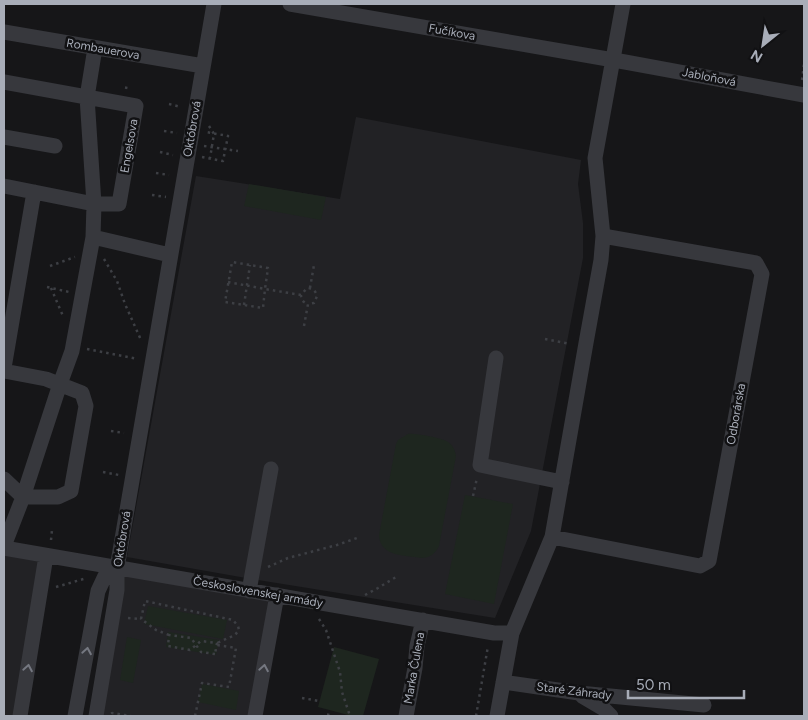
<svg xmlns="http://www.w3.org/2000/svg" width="808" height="720" font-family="Figtree,sans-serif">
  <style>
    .built { fill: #222225 }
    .green { fill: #1e261f }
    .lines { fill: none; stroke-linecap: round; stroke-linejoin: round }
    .path { stroke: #3d3f44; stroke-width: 2.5; stroke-dasharray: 2.5 4; stroke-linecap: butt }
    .minor { stroke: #37383d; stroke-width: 15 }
    .oneway { stroke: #757881 }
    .labels { text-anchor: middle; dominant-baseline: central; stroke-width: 5; stroke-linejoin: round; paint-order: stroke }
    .street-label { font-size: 12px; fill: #a8adb8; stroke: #111113 }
  </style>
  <rect width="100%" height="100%" fill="#161618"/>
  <path class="built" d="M356,117L581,160L578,184L583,223V258L531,531L495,618L258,580L127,557L196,176L340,199Z
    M4,551L42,558L15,716H4Z
    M117,568L277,595L255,716H96Z"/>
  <path class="green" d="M249,184L326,197L321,220L244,206Z
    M408,434C415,433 442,438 448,442C453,445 455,450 456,456L439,546C435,554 430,558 421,558C405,555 380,557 379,535L396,444L398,440Z
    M465,495L513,504L494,604L445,594Z
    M148,606L227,620L223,639L144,624Z
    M168,632L219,640L216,655L166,647Z
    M127,637L141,640L133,683L120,680Z
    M334,647L379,659L363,716H352L318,707Z
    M202,684L239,691L236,710L198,702Z"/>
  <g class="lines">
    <path class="path" d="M802,80L804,64
      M126,89L127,83
      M169,104L181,107
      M209,126L214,134L210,158
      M164,131L177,133
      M204,146L238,151
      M160,152L173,155
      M202,157L223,161L228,136L206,132
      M156,173L169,175
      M152,195L166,197
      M104,259L117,281L125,304L141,340
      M50,266L75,257
      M228,282L265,289L268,268L232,262L225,302L263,308L265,289L301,295
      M47,287L69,292
      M51,288L63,316
      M310,288L314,265
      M244,305L250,265
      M304,326L308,304C303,302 301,300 301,295L307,288C312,288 316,291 317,296L314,303L308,304
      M545,339L570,344
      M87,349L138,359
      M111,431L124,433
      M103,472L119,475
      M473,496L477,478
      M51,540L52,530
      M268,567L288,558L337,545L357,538
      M56,587L87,578
      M365,595L378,588L396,577
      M128,618L141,619
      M319,619L326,630L340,672L342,692L350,716
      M169,635L156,630L141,619L145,601L233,620L238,626L239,630L235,635L217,643
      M215,654L201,652L191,638L169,635L168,646L190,650L201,641L217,643L215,654
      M302,698L319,701
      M112,712V713L131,716
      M195,716L202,683L229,687L236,648L217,645
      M328,716L329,710
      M476,716L488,646"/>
    <path class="minor" d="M290,4L625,62L804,95
      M4,32L203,66
      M4,82L136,106L119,204H94L4,186
      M4,137L55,146
      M93,237L170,255
      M496,358L480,465L562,482
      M4,368L34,192
      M4,371L46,379L82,393L86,406L71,491L58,497H23L4,546
      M4,479L23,497L60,384L72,351L93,237L94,204L87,97L95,48
      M552,537L700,566L709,561L762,274L756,263L603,236
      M4,548L494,633H512
      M249,591L271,469
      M503,682L579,693L704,705
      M582,696L604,709L611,716
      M20,716L46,556
      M75,716L98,591L105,576L113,567
      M96,716L117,590V568L214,4
      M255,716L277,595
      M406,716L415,668L417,646L423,620
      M497,716L512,633L552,537L586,343L601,260L603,236L595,158L623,4"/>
  </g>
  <defs><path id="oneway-chevron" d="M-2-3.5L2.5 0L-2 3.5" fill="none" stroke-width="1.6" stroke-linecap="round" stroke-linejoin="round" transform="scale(1.25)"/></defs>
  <g class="oneway">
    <use href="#oneway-chevron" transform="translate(87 651) rotate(-80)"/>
    <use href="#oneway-chevron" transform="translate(28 668) rotate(-80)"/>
    <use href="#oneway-chevron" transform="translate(264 668) rotate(-80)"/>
  </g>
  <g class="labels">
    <g class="street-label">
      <text transform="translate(452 32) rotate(10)">Fučíkova</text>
      <text transform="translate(103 49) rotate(10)">Rombauerova</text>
      <text transform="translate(709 77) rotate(11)">Jabloňová</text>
      <text transform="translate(192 129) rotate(-80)">Októbrová</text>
      <text transform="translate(129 146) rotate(-80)">Engelsova</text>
      <text transform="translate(736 414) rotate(-80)">Odborárska</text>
      <text transform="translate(122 539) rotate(-81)">Októbrová</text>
      <text transform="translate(258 592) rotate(10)">Československej armády</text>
      <text transform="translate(414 668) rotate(-80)">Marka Čulena</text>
      <text transform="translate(574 691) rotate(7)">Staré Záhrady</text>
    </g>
  </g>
  <rect width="808" height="720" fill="none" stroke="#a8adb8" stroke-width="10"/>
  <g transform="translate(763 45) rotate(210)" stroke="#111113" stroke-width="4" paint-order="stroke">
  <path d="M0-4L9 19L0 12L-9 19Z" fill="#a8adb8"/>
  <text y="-8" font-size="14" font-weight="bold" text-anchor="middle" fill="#a8adb8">N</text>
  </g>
  <path d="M628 690v8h116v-8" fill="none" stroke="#a8adb8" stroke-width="2.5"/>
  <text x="636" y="690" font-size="15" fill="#a8adb8" stroke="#111113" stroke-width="4" paint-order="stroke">50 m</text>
</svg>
